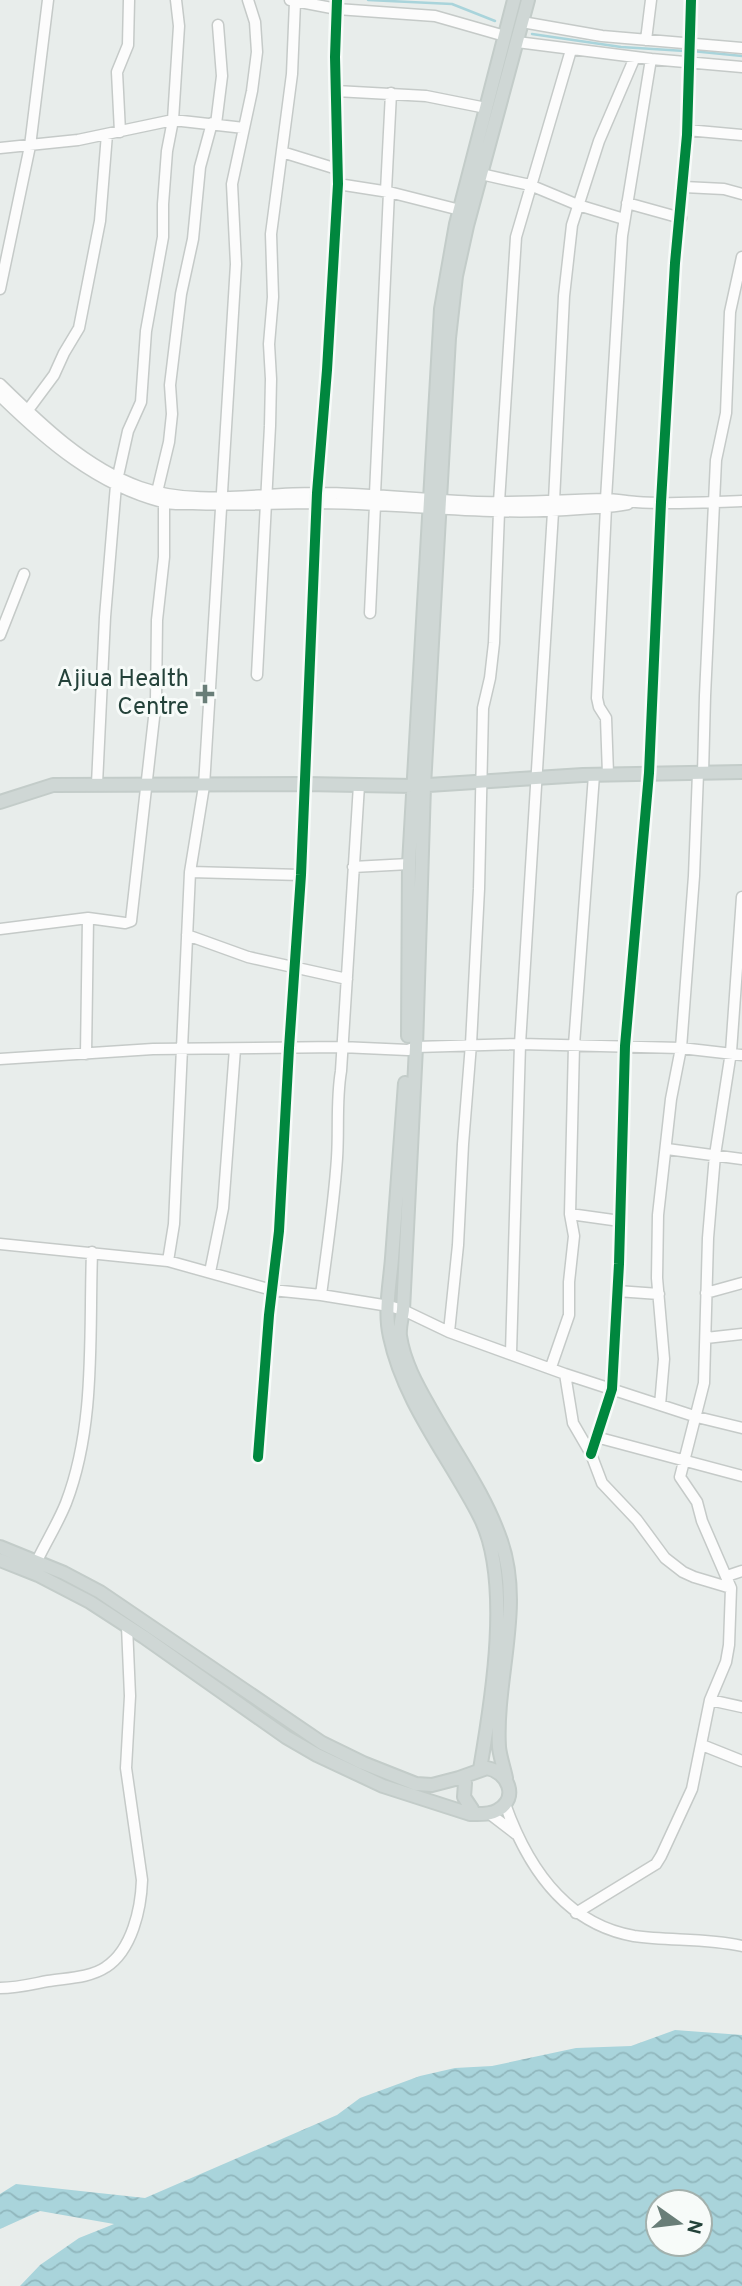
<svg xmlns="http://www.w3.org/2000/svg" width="742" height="2286" font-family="Overpass,sans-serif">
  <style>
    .water { fill: url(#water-waves); fill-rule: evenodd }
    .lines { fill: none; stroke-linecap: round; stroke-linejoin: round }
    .stream { stroke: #a9d4db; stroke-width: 2.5 }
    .minor-casing { stroke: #c5cac8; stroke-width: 13 }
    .major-casing { stroke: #c3ccc9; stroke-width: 16 }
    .minor { stroke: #fcfcfc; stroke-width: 10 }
    .major { stroke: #cfd7d5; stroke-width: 12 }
    .cycleway-casing { stroke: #f7fbf9; stroke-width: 15 }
    .cycleway { stroke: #00873e; stroke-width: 10 }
    .poi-dot { fill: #697e78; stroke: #f7fbf9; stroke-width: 2.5 }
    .labels { text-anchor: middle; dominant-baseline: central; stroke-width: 6; stroke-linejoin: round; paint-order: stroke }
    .poi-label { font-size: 24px; fill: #24423a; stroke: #f7fbf9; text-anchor: end }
  </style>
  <defs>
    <pattern id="water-waves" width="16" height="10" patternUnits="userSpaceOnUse" patternTransform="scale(1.75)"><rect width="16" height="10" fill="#a9d4db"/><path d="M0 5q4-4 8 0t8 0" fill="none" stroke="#91b7bd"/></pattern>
  </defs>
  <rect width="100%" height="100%" fill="#e8edeb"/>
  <path class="water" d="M675,2030L742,2035V2286H20L40,2265L79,2238L114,2224L40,2211L0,2229V2194L16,2184L145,2198L337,2115L360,2098L420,2076L455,2068L492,2066L576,2048L631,2046ZM700,2202V2244H658V2202Z"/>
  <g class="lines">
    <path class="stream" d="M368,0L452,4L495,21
      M532,34L621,47L685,51
      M692,51L742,56"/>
    <defs>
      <path id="minor" d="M290,0L337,9L435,16L505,36
        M522,22L602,36L742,48
        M646,40L651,0
        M517,42L651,59L742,67
        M336,91L426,96L486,108
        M216,124L222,76L218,25
        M687,130L742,135
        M120,132L117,72L128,45L129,0
        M0,148L78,140L173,120L244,128
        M282,152L337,169
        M481,174L530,185L578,205L624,219
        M338,184L389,192L460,210
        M684,187L724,189L742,194
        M386,191L391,93
        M627,203L681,218
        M0,289L30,146L48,0
        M0,384C41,424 85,467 140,487C196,507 261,492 319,493C372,493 425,500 477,502C520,503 562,500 605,499C615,499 625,501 636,502C671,505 707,502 742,501
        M0,396C46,441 97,485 162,502C171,505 183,504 193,504C234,506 275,503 315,503C404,503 491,517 580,509C596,508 612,507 628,504
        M25,414L54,375L64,353L79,328L100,221L107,134
        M157,492L169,442L172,414L170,385L181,294L193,239L200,167L212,123
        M375,494L389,192
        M606,499L622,236L651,59
        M554,501L564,296L572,225L599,141L635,57
        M499,502L516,237L571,50
        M606,507L597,698L599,707L606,718L608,774
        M370,613L375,505
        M0,635L24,574
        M257,675L270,426L271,379L269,344L273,297L271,234L292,74L295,2
        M703,773L705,696L716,460L726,413L730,312L742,257
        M97,784L105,617L116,485L128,431L141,402L146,331L163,237V204L167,151L173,120L179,26L176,0
        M353,867L409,864
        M190,872L301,875
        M0,929L88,918L125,923L131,921L156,700L157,620L164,557V503
        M187,935L248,957L347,979
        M86,1054L88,918
        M0,1059L153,1049L341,1047L408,1050L416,1047L520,1044L681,1048L742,1055
        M667,1149L742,1159
        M570,1214L620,1221
        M0,1244L168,1261L272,1290L321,1295L389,1306L403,1310L449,1332L565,1374L697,1417L742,1428
        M168,1261L174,1224L190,872L204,786L236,264L232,184L252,91L257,52L255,22L248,0
        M210,1272L223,1208L235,1049
        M617,1291L659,1294
        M706,1293L742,1283
        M321,1295C327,1249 334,1204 337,1158C339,1129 336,1100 341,1071L359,785
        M449,1332L458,1245L463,1144L471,1044L479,889L483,708L490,678L494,643L499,512
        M706,1338L742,1334
        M511,1353L520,1044L553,512
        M551,1367L569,1315V1282L574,1236L570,1214L574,1045L594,775
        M565,1374L573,1423L591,1454L602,1483L637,1520L665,1558L683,1572L694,1577L731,1588
        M660,1405L664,1359L657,1278L658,1215L671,1099L681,1048L694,876L698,773
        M596,1437L742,1476
        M591,1454L612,1389L619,1264L625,1046L649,773L661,502L675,263L687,135L691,0
        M258,1457L269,1315L279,1231L289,1048L301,875L317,493L327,370L338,184L335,57L337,0
        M37,1561C46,1542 58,1523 66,1503C96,1425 89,1335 92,1252
        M727,1576L742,1571
        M710,1700L742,1707
        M702,1745L742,1761
        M505,1804C527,1866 565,1924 634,1936C670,1941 707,1938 742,1946
        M490,1814L516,1834
        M576,1913L656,1864L661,1856L692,1789L710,1700L726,1662L729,1645L731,1588L702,1521L697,1502L680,1477L704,1383L708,1238L715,1155L731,1052L742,897
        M0,1988C17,1988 32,1984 48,1981C66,1978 90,1978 106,1967C132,1950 141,1909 142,1880L126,1768L130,1696L127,1626"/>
      <path id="major" d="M0,802L53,785L305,784L413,786L583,775L742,772
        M408,1036L409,864L441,309L456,224L514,0
        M405,1083C401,1141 396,1199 392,1258C390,1284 384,1311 390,1337C404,1403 450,1458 480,1517C512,1580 492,1700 480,1769
        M0,1547L64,1573L100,1592L322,1743L363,1763L416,1784L432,1785L459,1778
        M0,1560L38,1575L90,1602L144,1637L286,1737L317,1755L383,1786L470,1814
        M487,1768C508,1772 519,1798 498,1810C490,1815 479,1814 470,1814L472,1809L464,1797L465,1783L459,1778Z
        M506,1778C504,1768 500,1757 499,1747C495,1679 524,1607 501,1541C485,1494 455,1453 431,1410C418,1387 404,1363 400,1336C399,1328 402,1318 403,1310L416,1047L424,786L449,338L456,276L467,226L528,0"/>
    </defs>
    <use href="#minor" class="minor-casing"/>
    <use href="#major" class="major-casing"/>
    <use href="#minor" class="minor"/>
    <use href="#major" class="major"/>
    <defs>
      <path id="cycleway" d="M591,1454L612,1389L619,1264L625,1046L649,773L661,502L675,263L687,135L691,0
        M258,1457L269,1315L279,1231L289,1048L301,875L317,493L327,370L338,184L335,57L337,0"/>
    </defs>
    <use href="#cycleway" class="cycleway-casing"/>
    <use href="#cycleway" class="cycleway"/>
  </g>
  <path class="poi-dot" d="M201.5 683.5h7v7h7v7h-7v7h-7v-7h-7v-7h7z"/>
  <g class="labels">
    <g class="poi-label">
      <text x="189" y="680">Ajiua Health<tspan x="189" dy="28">Centre</tspan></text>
    </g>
  </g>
  <g transform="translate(679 2223) rotate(104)"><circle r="33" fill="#f7fbf9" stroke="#a3b1ad" stroke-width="2"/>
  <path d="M0-5L12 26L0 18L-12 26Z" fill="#697e78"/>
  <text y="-10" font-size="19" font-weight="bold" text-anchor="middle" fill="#24423a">N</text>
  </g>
</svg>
